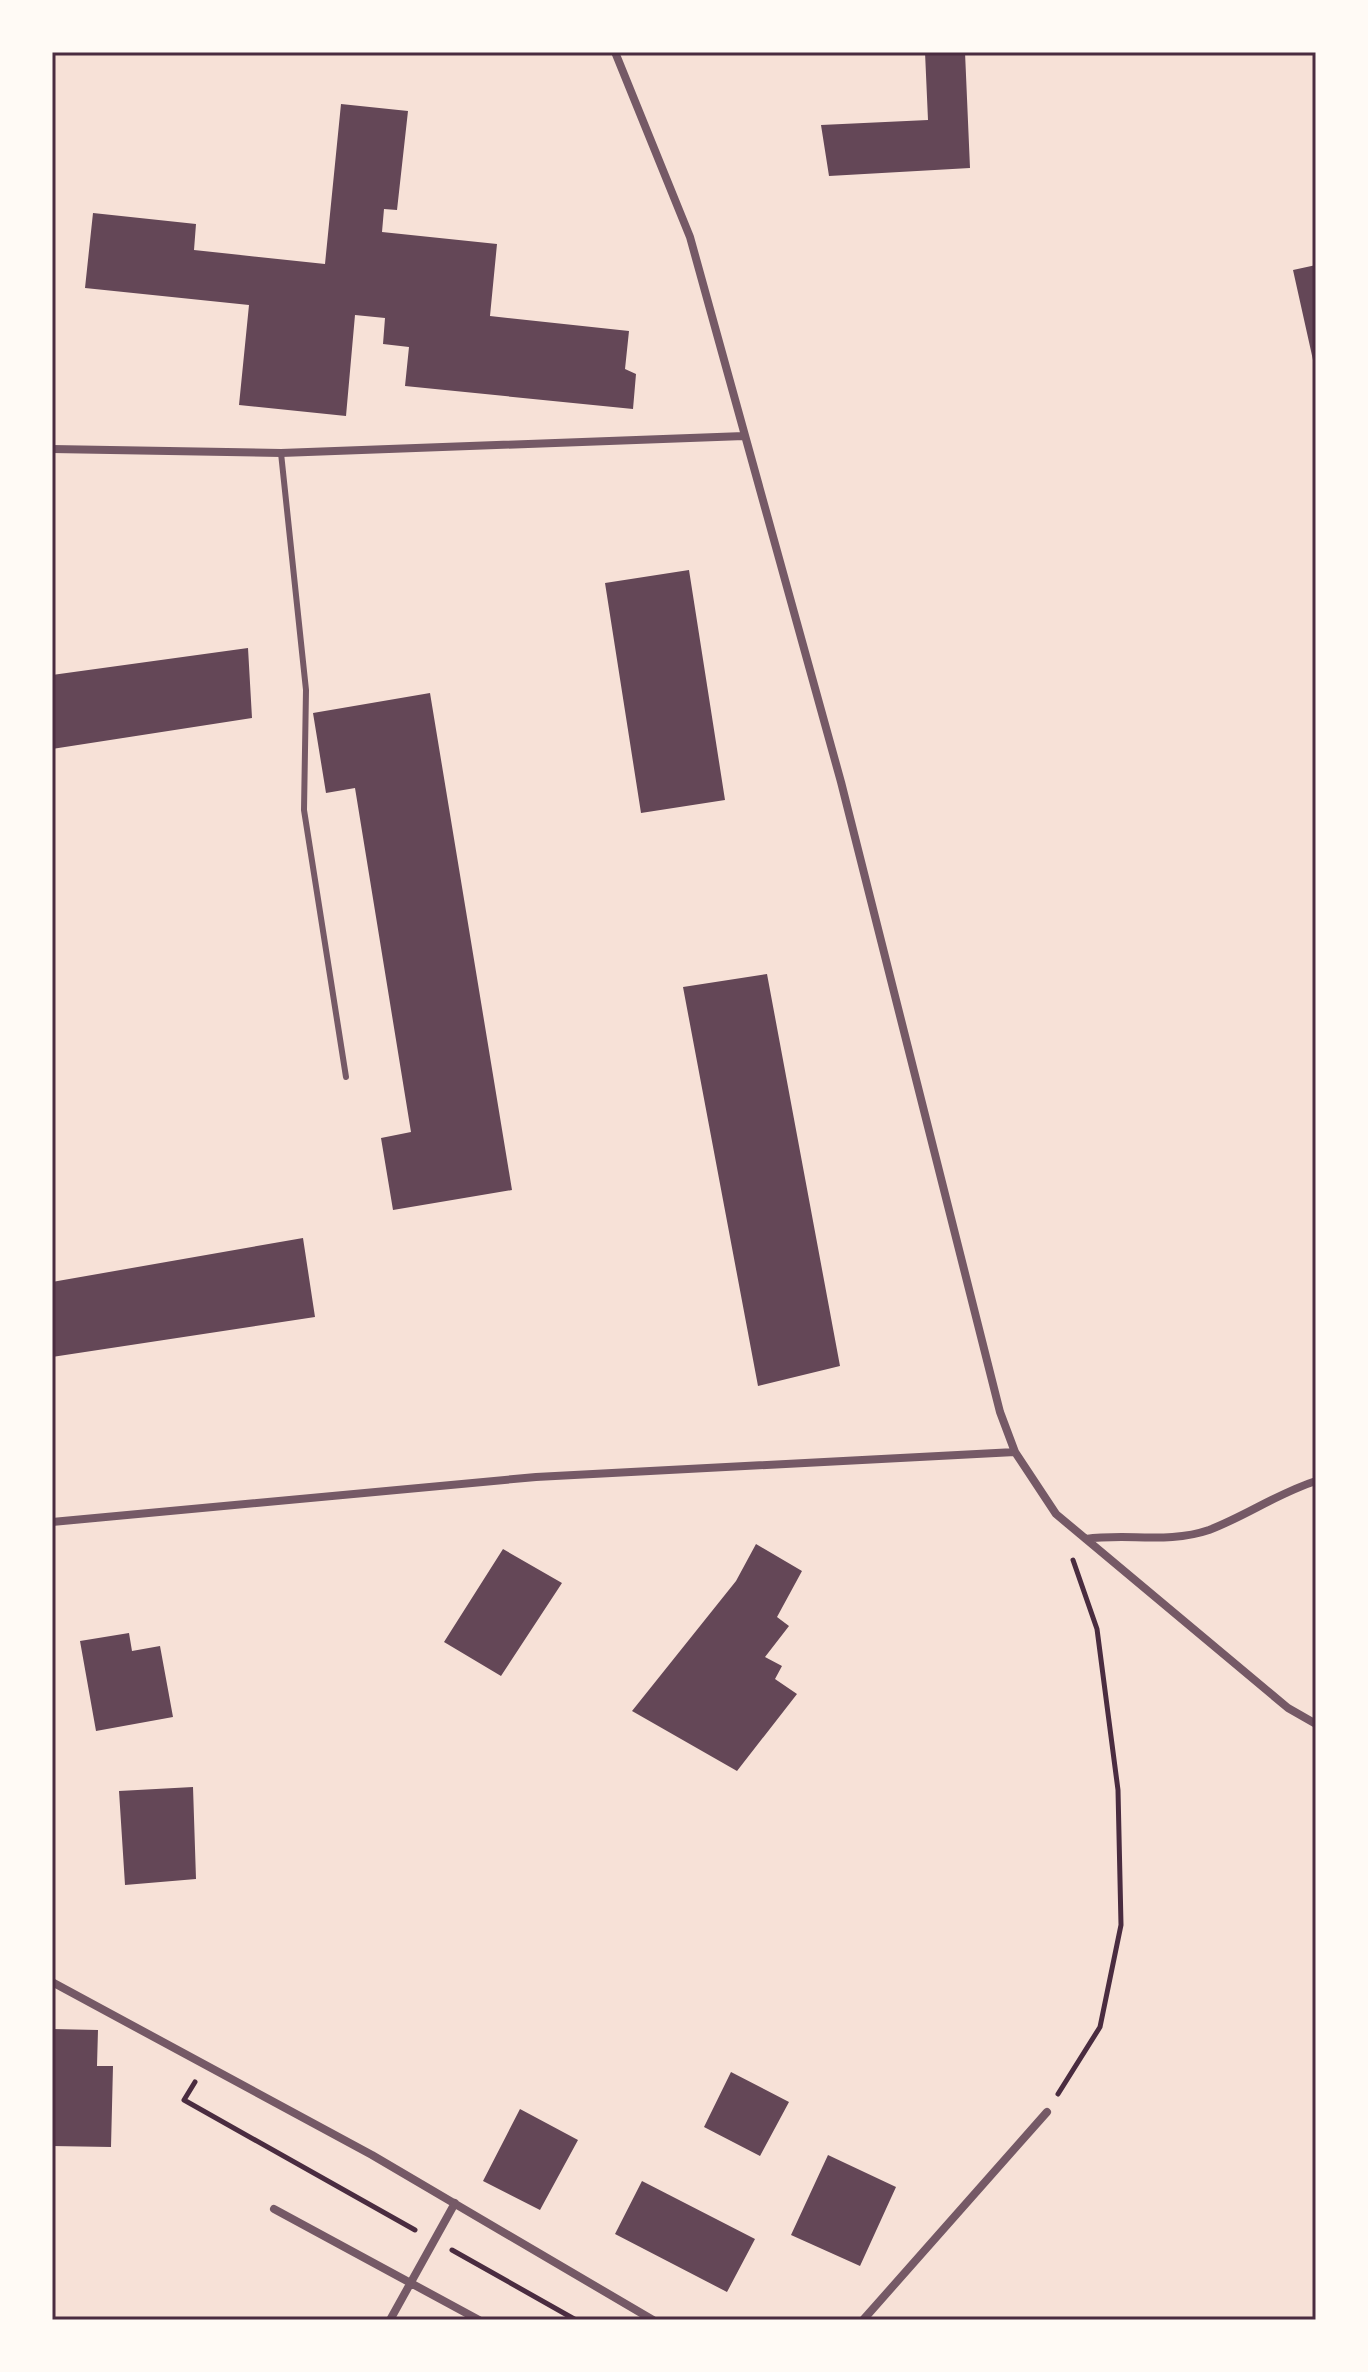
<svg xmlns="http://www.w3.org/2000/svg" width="1368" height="2372" font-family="Karla,sans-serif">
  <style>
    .building { fill: #644757 }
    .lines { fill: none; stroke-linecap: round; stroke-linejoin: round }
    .path { stroke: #4a2c40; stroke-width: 5 }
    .service { stroke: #755966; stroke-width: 6 }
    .minor { stroke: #755966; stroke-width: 8 }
    .neatline { fill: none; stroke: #4a2c40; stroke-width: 3 }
  </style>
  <rect width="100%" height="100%" fill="#f7e1d7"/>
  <path class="building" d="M925,52H965L970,168L829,176L821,125L928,120Z
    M341,104L408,111L397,210L384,209L382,232L497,244L490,316L629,331L625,369L636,374L633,409L405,386L409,347L383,344L385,318L355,315L346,416L239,405L249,305L85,288L93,213L196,224L194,250L325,264Z
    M1316,265V369H1315L1293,270Z
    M689,570L725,800L641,813L605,583Z
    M248,648L252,718L52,749V675Z
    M430,693L512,1190L393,1210L381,1138L411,1132L355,788L326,793L313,713Z
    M767,974L840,1366L758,1386L683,987Z
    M303,1238L315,1317L52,1357V1282Z
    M756,1544L802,1571L777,1617L789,1626L765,1657L782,1666L775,1679L797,1694L737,1771L632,1711L736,1581Z
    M503,1549L562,1583L501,1676L444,1642Z
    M129,1633L132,1651L160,1646L173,1717L96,1731L80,1641Z
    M193,1787L196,1879L125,1885L119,1791Z
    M52,2029L98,2030L97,2066H113L111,2147L52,2146Z
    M731,2072L789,2102L760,2156L704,2127Z
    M520,2109L578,2140L540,2210L483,2181Z
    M828,2155L896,2187L860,2266L791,2235Z
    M642,2181L755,2239L727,2292L615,2234Z"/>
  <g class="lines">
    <path class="path" d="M195,2082L184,2100L415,2230
      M1058,2094L1100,2027L1121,1925L1118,1790L1097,1629L1073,1560
      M452,2250L576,2320"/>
    <path class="service" d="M281,453L306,690L304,810L346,1077"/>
    <path class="minor" d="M615,52L690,237L841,782L1000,1412L1015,1452L1056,1514L1288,1708L1316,1724
      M52,449L281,453L744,436
      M52,1522L536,1477L1015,1452
      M1086,1539C1127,1533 1168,1544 1209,1530C1246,1516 1278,1493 1316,1481
      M52,1982L372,2155L653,2320
      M274,2209L479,2320
      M390,2320L455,2203
      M863,2320L1047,2112"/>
  </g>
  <rect width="1368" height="2372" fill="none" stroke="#fffaf5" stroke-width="108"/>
  <rect x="54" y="54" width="1260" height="2264" class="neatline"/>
</svg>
